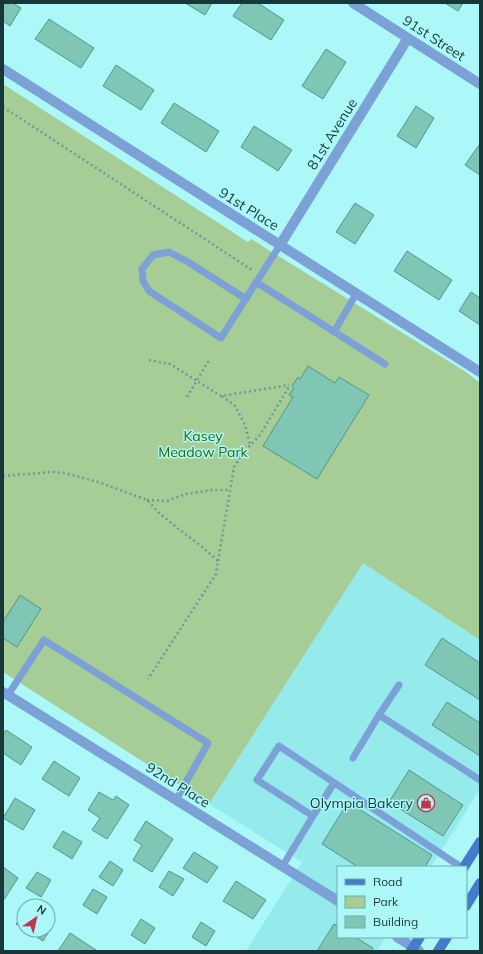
<svg xmlns="http://www.w3.org/2000/svg" width="483" height="954" font-family="Mulish,sans-serif">
  <style>
    .built { fill: #95ebec }
    .green { fill: #a6cd96 }
    .building { fill: #80c6b5; stroke: #529787 }
    .lines { fill: none; stroke-linecap: round; stroke-linejoin: round }
    .path { stroke: #669d9e; stroke-width: 2.5; stroke-dasharray: 2 3; stroke-linecap: butt }
    .lane { stroke: #7ba1d6; stroke-width: 7 }
    .street { stroke: #7ba1d6; stroke-width: 10 }
    .secondary { stroke: #447cc9; stroke-width: 10 }
    .labels { text-anchor: middle; dominant-baseline: central; stroke-width: 3; stroke-linejoin: round; paint-order: stroke }
    .street-label { font-size: 14px; fill: #183738; stroke: #acf8f9 }
    .park-label { font-size: 14px; fill: #2e6708; stroke: #acf8f9 }
    .poi-label { font-size: 14px; fill: #183738; stroke: #acf8f9; text-anchor: end }
  </style>
  <rect width="100%" height="100%" fill="#acf8f9"/>
  <path class="built" d="M363,562L480,640V789L431,867H338V937H386L377,951H246L302,862L209,804Z"/>
  <path class="green" d="M3,84L248,242L251,239L466,372L480,383V640L363,563L209,804L3,672Z"/>
  <path class="building" d="M3,3H13L21,8L10,26L3,21Z
    M185,3H212L205,15Z
    M242,3H258L284,20L271,40L233,16Z
    M445,3H463L458,11Z
    M49,19L94,48L81,68L35,39Z
    M326,49L346,62L323,99L302,86Z
    M116,65L154,90L141,110L103,86Z
    M174,103L219,131L206,152L161,123Z
    M416,106L434,118L416,148L397,136Z
    M254,126L292,150L278,171L241,147Z
    M479,145H480V175L465,165Z
    M355,203L374,215L355,244L336,232Z
    M407,251L452,280L439,300L394,271Z
    M471,292L480,298V325L459,311Z
    M308,366L335,383L339,377L369,395L317,479L263,446L293,397L289,395L294,388L292,386L298,377L300,379Z
    M20,595L41,609L17,647L3,638V622Z
    M442,638L480,663V700L425,665Z
    M447,702L480,723V756L432,725Z
    M6,730L32,747L21,765L3,753V734Z
    M54,761L80,778L69,796L42,779Z
    M409,770L463,805L443,836L389,802Z
    M99,792L113,800L116,796L129,805L107,839L92,830L100,818L88,810Z
    M15,798L35,810L23,830L3,818Z
    M348,802L432,855L425,867H358L322,844Z
    M146,821L173,839L152,872L133,860L142,845L134,840Z
    M63,831L82,842L72,859L53,847Z
    M194,852L218,867L207,883L183,868Z
    M110,861L123,870L113,886L99,877Z
    M3,867L18,878L3,901Z
    M169,871L184,879L173,896L159,887Z
    M37,872L51,880L41,897L26,888Z
    M236,881L266,900L253,919L223,901Z
    M93,889L107,897L97,914L83,905Z
    M24,912V929L16,924Z
    M48,919L54,923L43,941L26,930H48Z
    M141,919L155,928L145,944L131,935Z
    M201,922L215,931L206,946L192,937Z
    M334,924L338,926V937H355L373,948L371,951H317Z
    M70,933L96,950V951H58Z"/>
  <g class="lines">
    <path class="path" d="M3,107L252,270
      M149,360L170,364L221,396L289,385
      M222,396L235,406L245,425L250,445
      M187,397L209,360
      M3,476L52,472L65,473L101,483L147,500L159,513L180,530L201,546L218,561L216,574L148,679
      M147,500L167,501L186,494L212,490H230
      M218,561L234,467L243,453L260,435L290,385"/>
    <path class="lane" d="M256,282L385,364
      M246,299L188,262L169,252L153,255L142,269L143,281L149,291L221,338L280,245
      M334,332L356,294
      M8,695L44,640L208,743L176,800
      M379,715L399,685
      M353,758L379,715L480,780
      M313,816L334,783
      M282,867L313,816L257,780L279,746L461,867"/>
    <path class="street" d="M353,3L480,84
      M3,69L480,372
      M280,245L408,38
      M3,692L338,901
      M397,937L419,951"/>
    <path class="secondary" d="M464,867L480,842
      M466,906L480,883
      M411,951L420,937
      M438,951L447,937"/>
  </g>
  <defs>
    <symbol id="shop-ring" viewBox="-11 -11 22 22"><circle r="9.5" fill="#acf8f9" stroke="#c5344b" stroke-width="1.5"/><path d="M-5-2.5h2.3a2.7 3.5 0 0 1 5.4 0H5L5.5 6h-11ZM-1.5-2.5h3a1.5 2.3 0 0 0-3 0Z" fill="#c5344b"/></symbol>
  </defs>
  <g fill-rule="evenodd">
    <use href="#shop-ring" x="416" y="793" width="20" height="20"/>
  </g>
  <g class="labels">
    <g class="street-label">
      <text transform="translate(434 38) rotate(33)">91st Street</text>
      <text transform="translate(332 134) rotate(-58)">81st Avenue</text>
      <text transform="translate(249 209) rotate(32)">91st Place</text>
      <text transform="translate(178 785) rotate(32)">92nd Place</text>
    </g>
    <g class="park-label">
      <text x="203" y="436">Kasey<tspan x="203" dy="16">Meadow Park</tspan></text>
    </g>
    <g class="poi-label">
      <text x="413" y="803">Olympia Bakery</text>
    </g>
  </g>
  <rect width="483" height="954" fill="none" stroke="#183738" stroke-width="8"/>
  <rect x="337" y="866" width="130" height="72" fill="#acf8f9" stroke="#71abac"/>
  <rect x="345" y="879" width="20" height="6" fill="#447cc9" stroke="#71abac"/>
  <text x="373" y="886" font-size="12" fill="#183738">Road</text>
  <rect x="345" y="896" width="20" height="12" fill="#a6cd96" stroke="#71abac"/>
  <text x="373" y="906" font-size="12" fill="#183738">Park</text>
  <rect x="345" y="916" width="20" height="12" fill="#80c6b5" stroke="#71abac"/>
  <text x="373" y="926" font-size="12" fill="#183738">Building</text>
  <g transform="translate(36 918) rotate(34)"><circle r="19" fill="#acf8f9" stroke="#71abac"/>
  <path d="M0-3L7 15L0 10L-7 15Z" fill="#c5344b"/>
  <text y="-6" font-size="11" font-weight="bold" text-anchor="middle" fill="#183738">N</text>
  </g>
</svg>
